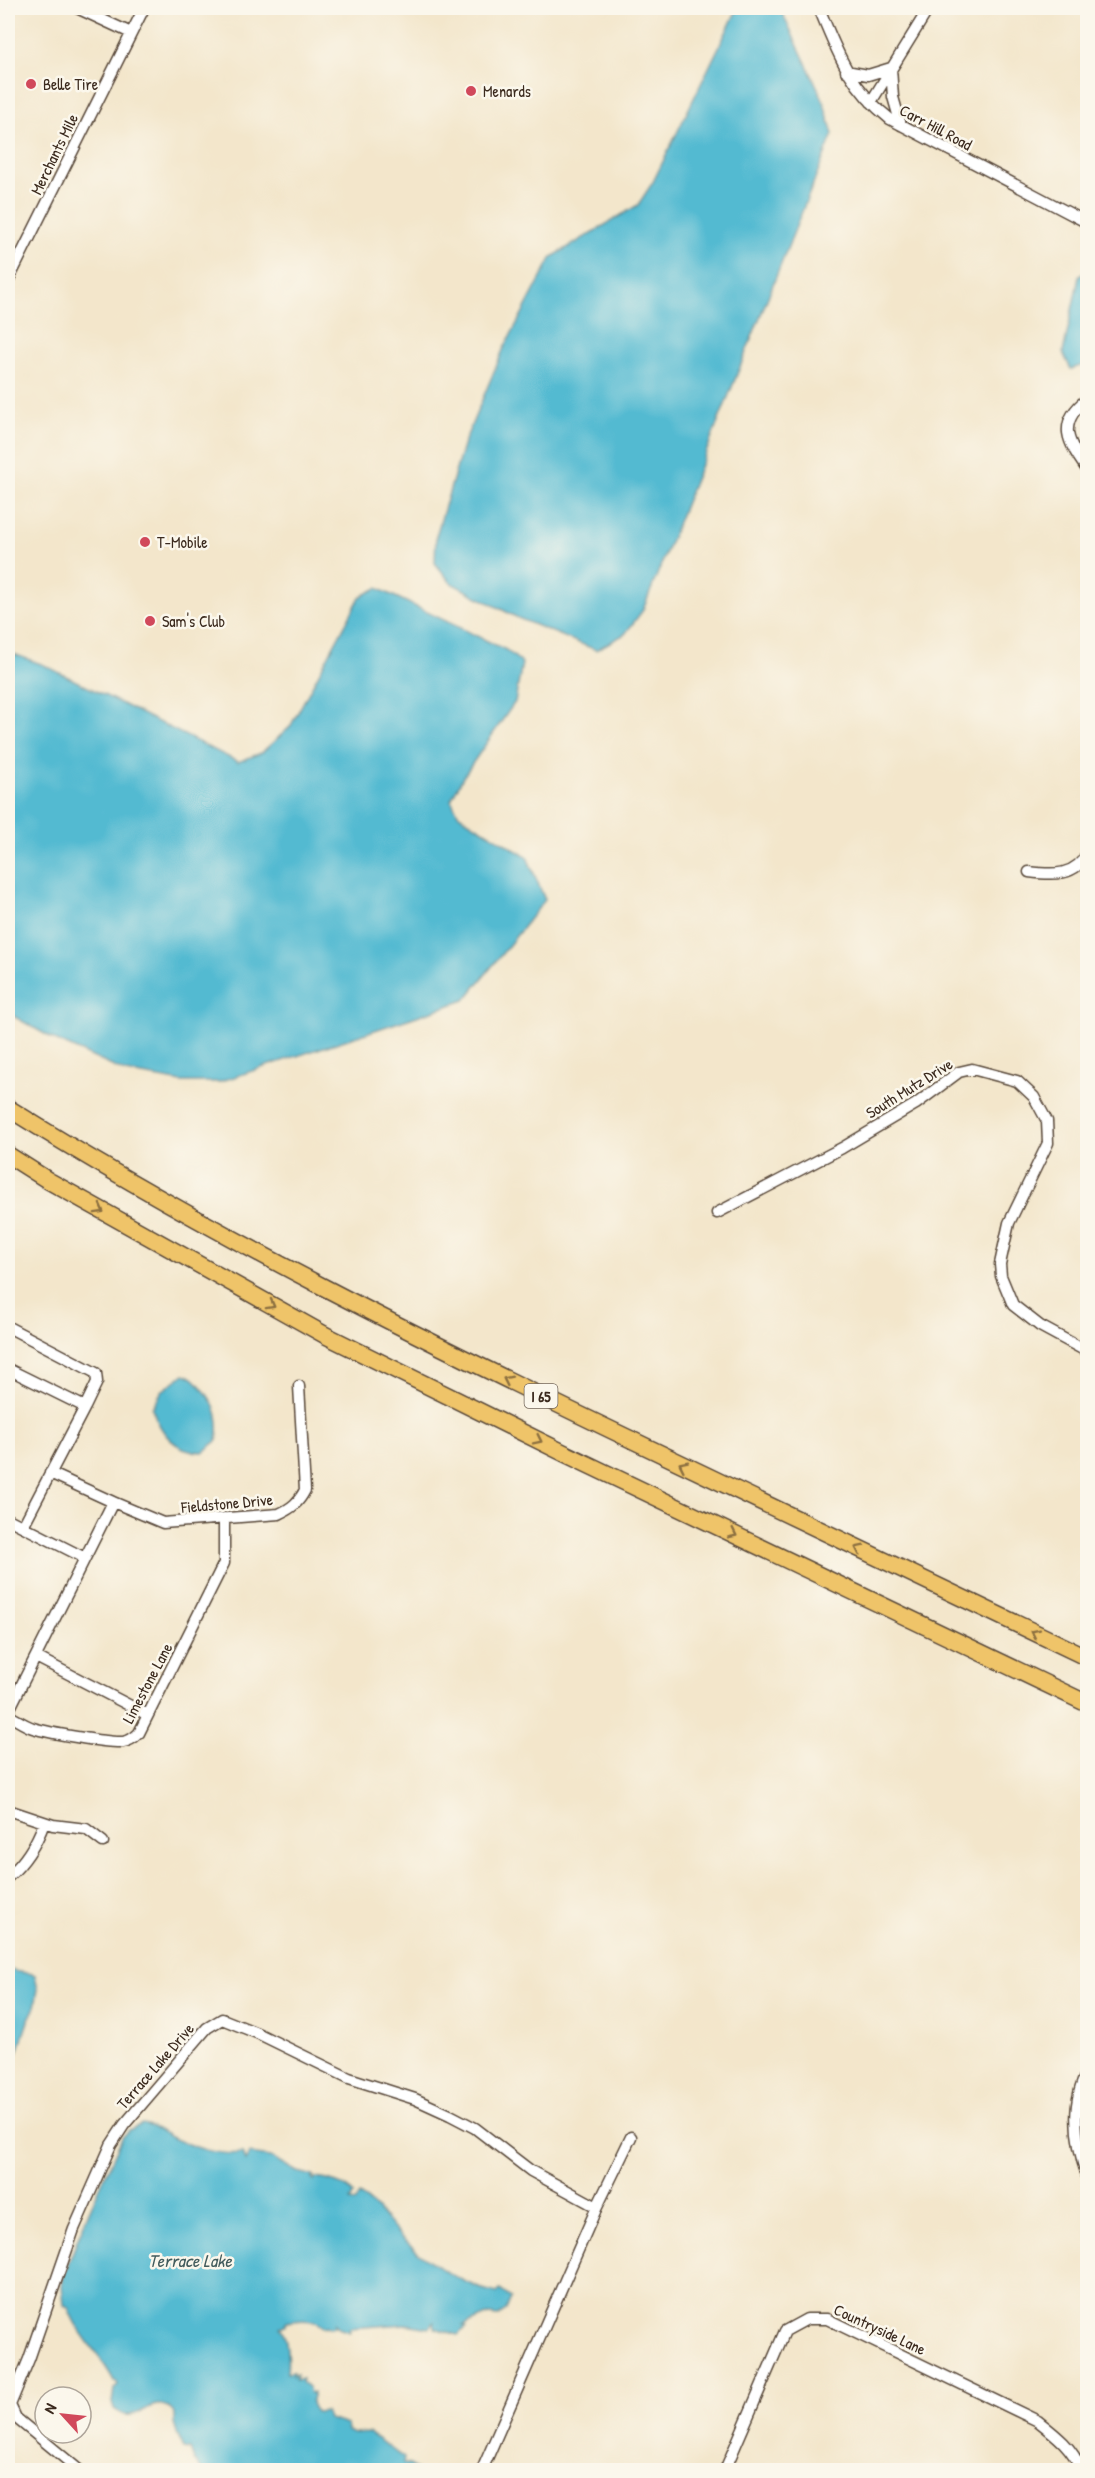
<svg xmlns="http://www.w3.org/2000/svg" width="1095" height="2478" font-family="'Patrick Hand',sans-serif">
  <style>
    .water { fill: #53bad1; stroke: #477278; stroke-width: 1.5 }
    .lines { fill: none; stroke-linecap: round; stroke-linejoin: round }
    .minor-casing { stroke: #574638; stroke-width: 13 }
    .highway-casing { stroke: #574638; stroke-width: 19 }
    .minor { stroke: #fff; stroke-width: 10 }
    .highway { stroke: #efc469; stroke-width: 16 }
    .oneway { stroke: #8c6f40 }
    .poi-dot { fill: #d1495b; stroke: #fbf7ec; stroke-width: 2 }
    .labels { text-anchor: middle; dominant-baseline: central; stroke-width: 5; stroke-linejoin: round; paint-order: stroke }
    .shield { fill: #fbf7ec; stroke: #75685c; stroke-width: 1.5 }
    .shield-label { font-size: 15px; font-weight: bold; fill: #3b2a1e }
    .poi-label { font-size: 16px; fill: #3b2a1e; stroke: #fbf7ec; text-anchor: start }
    .street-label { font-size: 16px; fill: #3b2a1e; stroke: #fbf7ec }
    .water-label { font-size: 18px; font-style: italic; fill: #435c5d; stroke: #fbf7ec }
  </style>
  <rect width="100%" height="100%" fill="#fbf7ec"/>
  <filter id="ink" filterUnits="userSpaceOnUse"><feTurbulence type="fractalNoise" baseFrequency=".0167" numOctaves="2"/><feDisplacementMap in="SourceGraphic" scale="12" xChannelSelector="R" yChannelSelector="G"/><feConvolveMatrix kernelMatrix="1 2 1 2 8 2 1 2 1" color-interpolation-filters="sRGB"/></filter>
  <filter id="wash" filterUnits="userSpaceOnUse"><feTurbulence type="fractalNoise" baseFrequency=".008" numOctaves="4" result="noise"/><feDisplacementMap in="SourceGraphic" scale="24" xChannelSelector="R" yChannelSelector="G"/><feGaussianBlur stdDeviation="1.35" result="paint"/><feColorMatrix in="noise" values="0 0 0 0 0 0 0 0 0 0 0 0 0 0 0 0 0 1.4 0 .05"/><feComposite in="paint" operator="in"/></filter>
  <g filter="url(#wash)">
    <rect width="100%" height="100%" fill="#f3e6cb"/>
    <path class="water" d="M738,8H780L822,97L833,134L643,610L625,634L596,650L518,618L451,583L435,563L436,536L464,443L503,350L552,257L638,205L653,182Z
      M1087,270V364L1071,369L1063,353L1079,277Z
      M377,588L506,650L522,663L515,702L463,777L451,800L459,815L527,857L545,900L465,1000L219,1082H182L125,1072L57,1041L8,1013V652L44,665L238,762L261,753L290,727L360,597Z
      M184,1374C193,1376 196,1381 202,1388C216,1404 221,1420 217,1441L203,1452C174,1451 161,1434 152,1408L162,1391Z
      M8,1968C15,1974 27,1971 35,1975L38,1989L35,2007L28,2021L18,2052L8,2065Z
      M142,2124C157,2126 161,2133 175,2139C194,2147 218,2156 242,2153L245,2161L249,2154L271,2157L297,2172L314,2176L312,2179L314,2181L316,2178C328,2179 347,2185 354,2194L350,2201L355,2202L359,2195C380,2207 388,2225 405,2240C425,2260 453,2277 479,2288C485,2290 491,2291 497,2293L500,2290L511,2298L506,2310L497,2316L489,2315L463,2326L466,2327L458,2335L435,2328L434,2322L429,2328L406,2324L349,2328L350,2332L338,2328L335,2324V2327L330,2328L327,2326L323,2327L314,2321C305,2320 296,2320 286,2322L285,2325L280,2327C288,2336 288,2362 287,2373L293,2372L292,2376L297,2374L295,2380L302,2379L301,2382L309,2389L310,2393L314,2392L311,2403L315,2412L325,2411L328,2419L347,2425L348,2431L354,2434L369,2433L404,2458L403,2464L410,2465L417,2470H203L194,2460L190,2450L184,2449C182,2442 175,2432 174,2423C173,2418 176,2414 172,2411C156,2394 140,2418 126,2415C123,2415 117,2411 114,2409L112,2403L114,2389L118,2386L117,2382L114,2381C101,2355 77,2334 68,2307L64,2305L62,2286L64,2274L89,2211L122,2138L129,2130Z"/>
  </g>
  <g filter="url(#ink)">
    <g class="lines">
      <defs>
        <path id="minor" d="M77,8L131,33
          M819,8C837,52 850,88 890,119L1088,223
          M846,71L868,75L891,68L893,97L901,125
          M871,102L929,8
          M8,281L144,8
          M1088,398C1055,424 1068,442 1088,471
          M1029,872C1052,875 1076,877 1088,852
          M717,1213L842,1148L916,1104L959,1072L972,1069L1017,1081L1034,1097L1047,1121L1048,1143L1009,1223L1000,1264L1001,1276L1013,1305L1040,1326L1088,1352
          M8,1327L96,1373L97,1382L85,1407L8,1369
          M113,1502L163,1523L279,1514C292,1508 299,1502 305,1490L299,1386
          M8,1519L85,1558
          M23,1526L85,1407
          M36,1657L148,1715
          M8,1712L113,1502L50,1473
          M8,1715C16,1719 24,1725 33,1728C49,1733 107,1743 123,1742C130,1741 134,1738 139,1733L224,1563V1518
          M8,1810L53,1825L86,1829L103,1842
          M8,1877C25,1862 36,1845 44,1823
          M1088,2071C1069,2104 1076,2145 1088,2179
          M597,2207L631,2137
          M79,2470L16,2418L10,2405L29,2359L74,2229L111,2145L124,2125L207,2028L222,2019L257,2033L349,2078L415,2099L450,2115L475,2128L531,2171L597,2207L482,2470
          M725,2470L785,2331L807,2319H827L1038,2421C1056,2435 1073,2448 1081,2470"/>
        <path id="highway" d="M8,1108C214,1237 433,1345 653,1450C798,1520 943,1589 1088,1658
          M8,1155L49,1181L325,1335L566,1454L1088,1704"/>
      </defs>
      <use href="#minor" class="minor-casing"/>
      <use href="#highway" class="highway-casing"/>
      <use href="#minor" class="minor"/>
      <use href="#highway" class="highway"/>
    </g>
    <defs><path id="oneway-chevron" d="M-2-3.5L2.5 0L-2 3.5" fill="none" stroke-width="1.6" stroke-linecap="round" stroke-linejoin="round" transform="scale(1.5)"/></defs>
    <g class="oneway">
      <use href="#oneway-chevron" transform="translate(100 1210) rotate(29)"/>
      <use href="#oneway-chevron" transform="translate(271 1305) rotate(29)"/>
      <use href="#oneway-chevron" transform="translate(507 1380) rotate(-154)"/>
      <use href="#oneway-chevron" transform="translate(538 1440) rotate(26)"/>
      <use href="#oneway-chevron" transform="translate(683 1465) rotate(-154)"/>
      <use href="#oneway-chevron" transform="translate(733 1534) rotate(26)"/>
      <use href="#oneway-chevron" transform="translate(859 1549) rotate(-154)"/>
      <use href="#oneway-chevron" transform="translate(1035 1633) rotate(-154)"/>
    </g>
  </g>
  <g class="poi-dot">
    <circle cx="31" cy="84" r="6"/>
    <circle cx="471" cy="91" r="6"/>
    <circle cx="145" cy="542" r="6"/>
    <circle cx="150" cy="621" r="6"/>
  </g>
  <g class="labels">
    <rect class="shield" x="524.5" y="1384" width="33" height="24" rx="4.5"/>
    <g class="shield-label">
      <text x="541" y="1396">I 65</text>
    </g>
    <g class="poi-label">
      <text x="43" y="84">Belle Tire</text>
      <text x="483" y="91">Menards</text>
      <text x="157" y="542">T-Mobile</text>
      <text x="162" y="621">Sam's Club</text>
    </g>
    <g class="street-label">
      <text transform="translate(936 127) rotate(28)">Carr Hill Road</text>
      <text transform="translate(54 154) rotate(-64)">Merchants Mile</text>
      <text transform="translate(909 1088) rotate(-32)">South Mutz Drive</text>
      <text transform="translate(227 1503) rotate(-5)">Fieldstone Drive</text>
      <text transform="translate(147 1683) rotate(-62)">Limestone Lane</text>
      <text transform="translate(155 2066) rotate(-49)">Terrace Lake Drive</text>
      <text transform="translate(880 2329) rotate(25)">Countryside Lane</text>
    </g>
    <g class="water-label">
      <text x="190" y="2260">Terrace Lake</text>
    </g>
  </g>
  <rect width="1095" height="2478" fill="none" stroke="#fbf7ec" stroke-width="30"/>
  <g transform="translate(63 2415) rotate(297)"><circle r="28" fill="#fbf7ec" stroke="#aea59a" stroke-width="1.5"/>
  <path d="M0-4.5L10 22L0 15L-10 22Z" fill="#d1495b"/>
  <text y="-9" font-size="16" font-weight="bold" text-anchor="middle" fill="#3b2a1e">N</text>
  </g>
</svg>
